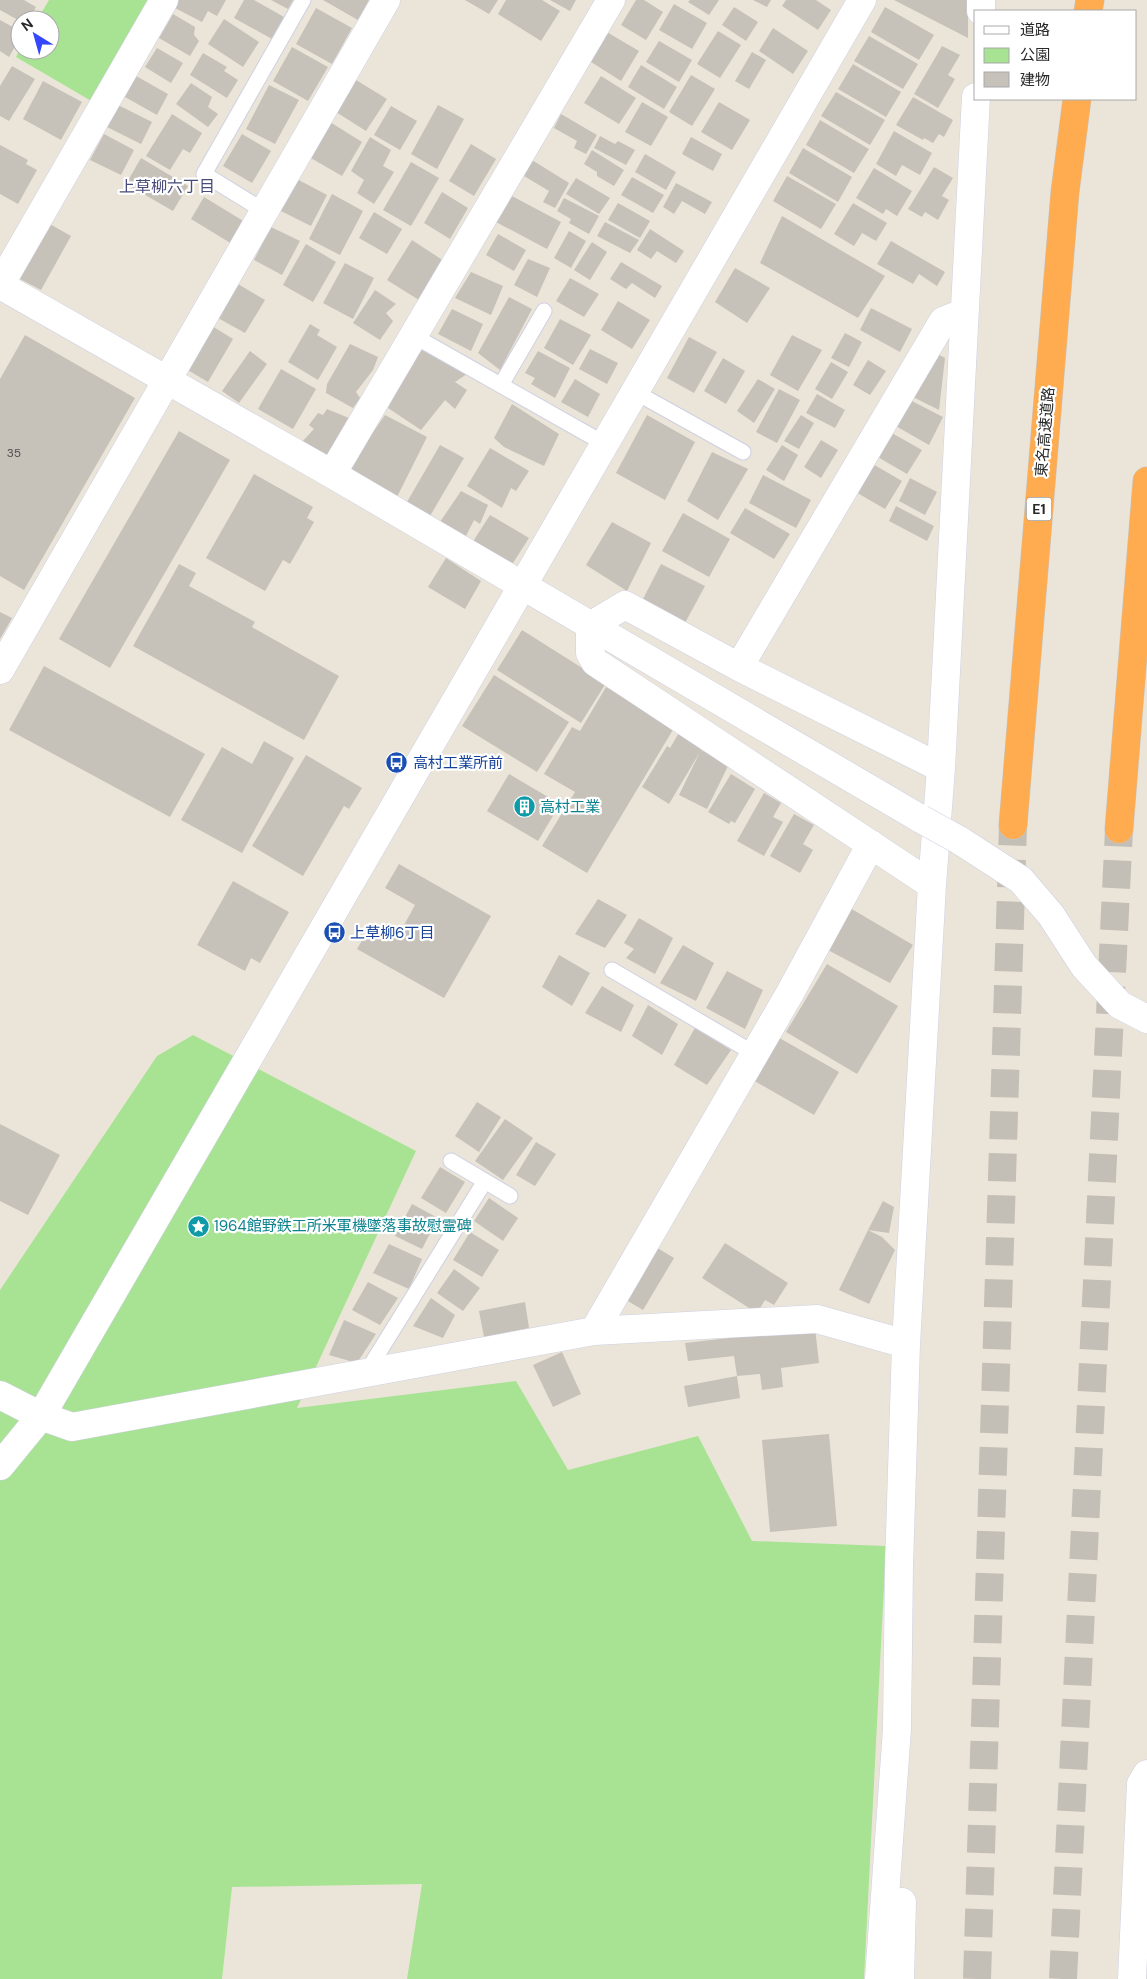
<svg xmlns="http://www.w3.org/2000/svg" width="1147" height="1979" font-family="'DM Sans','Noto Sans JP',sans-serif">
  <style>
    .green { fill: #a7e393 }
    .building { fill: #c6c1b9 }
    .lines { fill: none; stroke-linecap: round; stroke-linejoin: round }
    .highway-tunnel { stroke: #c4bfb6; stroke-width: 28; stroke-dasharray: 28 14; stroke-linecap: butt }
    .lane-casing { stroke: #ced0e2; stroke-width: 17 }
    .street-casing { stroke: #ced0e2; stroke-width: 29 }
    .secondary-casing { stroke: #ced0e2; stroke-width: 29 }
    .highway-casing { stroke: #c7c7c7; stroke-width: 29 }
    .lane { stroke: #fff; stroke-width: 15 }
    .street { stroke: #fff; stroke-width: 28 }
    .secondary { stroke: #fff; stroke-width: 28 }
    .highway { stroke: #ffac50; stroke-width: 28 }
    .street-bridge-casing { stroke: #ced0e2; stroke-width: 29; stroke-linecap: butt }
    .street-bridge { stroke: #fff; stroke-width: 28 }
    .labels { text-anchor: middle; dominant-baseline: central; stroke-width: 4.5; stroke-linejoin: round; paint-order: stroke }
    .number-label { font-size: 12px; fill: #504e4c }
    .shield { fill: #fff; stroke: #686868; stroke-width: 1 }
    .shield-label { font-size: 14px; font-weight: bold; fill: #282828 }
    .street-label { font-size: 15px; fill: #282828; stroke: #fff }
    .transit-label { font-size: 15px; fill: #164399; stroke: #fff; text-anchor: start }
    .culture-label { font-size: 15px; fill: #0d838f; stroke: #fff; text-anchor: start }
    .neighbourhood-label { font-size: 16px; fill: #484c79; stroke: #fff }
  </style>
  <rect width="100%" height="100%" fill="#ebe5d9"/>
  <path class="green" d="M49,0H151L93,102L16,57L20,49L50,50V20H37Z
    M193,1035L416,1151L297,1408L516,1381L568,1470L698,1436L752,1541L886,1546L864,1979H407L422,1884L232,1887L222,1979H0V1290L157,1056Z"/>
  <path class="building" d="M0,0H24L36,7L29,20L20,21L0,10Z
    M179,0H226L217,16L208,11L202,22L175,8Z
    M244,0H254L284,17L272,39L234,18Z
    M271,0H293L288,9Z
    M323,0H369L358,20Z
    M465,0H498L489,14Z
    M506,0H542L560,11L541,41L498,14Z
    M550,0H576L570,11Z
    M636,0H644L663,12L646,40L621,25Z
    M690,0H719L709,15L688,2Z
    M753,0H771L767,7Z
    M786,0H816L831,10L818,30L782,6Z
    M894,0H968V38Z
    M674,4L707,23L692,49L659,30Z
    M734,7L758,22L746,41L722,25Z
    M885,7L934,35L919,60L871,32Z
    M316,8L352,28L332,64L296,44Z
    M173,14L195,27L194,35L199,41L190,56L159,38Z
    M224,19L259,42L243,67L208,44Z
    M0,20L20,31V38L9,57L0,51Z
    M773,28L808,51L793,74L759,51Z
    M605,31L639,51L621,81L588,60Z
    M718,31L741,45L720,78L697,64Z
    M869,36L918,64L903,89L854,61Z
    M659,41L692,60L679,82L646,62Z
    M942,46L960,55L948,75L955,79L938,108L914,94Z
    M292,47L328,67L308,101L273,81Z
    M157,48L183,63L171,83L145,67Z
    M752,52L766,60L749,89L735,81Z
    M203,53L227,67L224,71L238,80L227,98L190,75Z
    M853,64L901,92L886,117L838,89Z
    M641,65L677,87L664,109L628,87Z
    M12,66L35,79L9,121L0,116V86Z
    M691,75L715,89L692,126L669,112Z
    M136,76L168,94L157,115L125,97Z
    M601,76L636,98L619,124L584,103Z
    M356,80L387,99L366,131L336,112Z
    M43,81L82,102L61,140L23,119Z
    M191,83L212,97L208,107L218,114L208,127L176,104Z
    M269,85L299,100L275,144L246,129Z
    M836,92L885,120L870,145L821,116Z
    M913,97L953,120L944,137L939,134L933,143L924,138L923,140L896,125Z
    M642,102L668,117L651,146L625,132Z
    M719,102L750,120L732,150L701,132Z
    M116,104L152,122L141,144L105,126Z
    M438,105L464,119L437,169L411,154Z
    M391,106L417,121L400,150L374,135Z
    M172,114L202,133L190,153L183,149L170,170L146,156Z
    M561,114L597,135L586,154L574,148L577,141L554,128Z
    M820,120L869,149L854,173L806,145Z
    M330,122L362,142L342,176L309,157Z
    M894,131L932,153L920,175L902,165L896,176L876,164Z
    M104,134L134,150L121,175L90,160Z
    M242,134L271,151L252,183L223,166Z
    M600,136L615,144L618,141L635,150L626,165L594,148Z
    M370,137L391,150L383,166L394,172L374,204L357,193L364,180L351,171Z
    M691,137L722,154L713,171L682,154Z
    M471,144L496,159L474,196L449,181Z
    M0,145L28,160L26,164L37,170L18,204L0,194Z
    M803,148L852,177L838,202L789,173Z
    M592,150L624,170L614,186L597,176V172L584,164Z
    M645,154L676,172L666,190L635,172Z
    M141,158L188,186L173,211L126,184Z
    M532,160L569,183L555,208L543,202L549,191L524,176Z
    M411,162L439,178L411,226L383,210Z
    M934,167L953,178L942,196L949,200L938,220L925,212L922,217L908,209Z
    M874,168L912,191L897,216L886,209L883,214L856,198Z
    M787,176L836,204L821,229L773,201Z
    M632,177L664,195L653,213L621,195Z
    M295,178L327,195L311,226L279,210Z
    M576,178L610,198L599,214L566,194Z
    M676,183L712,202L705,214L682,201L674,214L663,207Z
    M442,192L468,208L450,239L424,223Z
    M332,194L363,211L340,255L309,239Z
    M510,195L561,222L547,249L496,222Z
    M204,197L245,222L232,244L191,219Z
    M564,198L599,216L589,234L569,223L571,219L557,211Z
    M618,203L650,221L640,238L608,220Z
    M853,203L887,223L876,241L862,233L854,246L834,234Z
    M374,212L402,229L387,254L359,238Z
    M782,216L885,276L858,318L760,263Z
    M605,222L639,240L630,253L597,236Z
    M48,223L71,236L41,290L18,278Z
    M271,227L300,241L282,275L254,260Z
    M650,229L684,251L676,263L657,251L651,259L637,250Z
    M569,231L586,241L571,268L554,258Z
    M498,234L526,250L514,271L486,255Z
    M412,240L444,261L419,300L387,280Z
    M891,241L945,272L937,286L919,274L913,284L877,264Z
    M592,242L607,252L590,280L574,270Z
    M306,244L336,262L313,302L283,285Z
    M528,259L550,268L537,297L514,285Z
    M621,262L662,286L655,298L632,283L626,289L610,279Z
    M345,263L374,278L353,319L323,303Z
    M735,268L770,288L747,323L715,302Z
    M471,272L503,286L491,315L455,298Z
    M570,278L599,294L584,317L556,301Z
    M238,284L265,300L245,333L218,318Z
    M375,290L396,304L386,313L393,321L380,340L353,323Z
    M509,297L532,309L500,370L478,353Z
    M618,301L650,320L632,349L601,330Z
    M871,308L912,329L900,352L860,330Z
    M452,309L483,324L471,351L438,334Z
    M560,319L591,335L573,365L544,348Z
    M310,324L320,330L317,335L337,347L318,380L288,362Z
    M212,326L233,339L208,382L186,369Z
    M845,333L862,342L849,367L831,358Z
    M25,335L135,398L24,590L0,576V379Z
    M792,335L822,350L798,391L770,375Z
    M689,337L717,352L694,393L667,378Z
    M350,344L378,357L373,370L356,392L360,398L353,408L326,393L327,384Z
    M420,348L467,374L455,382L467,390L455,409L445,400L421,430L388,408Z
    M590,349L618,363L607,384L579,369Z
    M250,351L267,364L239,403L222,391Z
    M538,351L570,368L555,398L531,384L535,378L525,373Z
    M932,351L945,358L939,410L909,395Z
    M723,358L745,371L726,404L704,391Z
    M868,360L886,371L870,395L853,385Z
    M831,362L848,372L832,399L815,389Z
    M281,369L316,389L293,429L258,409Z
    M575,379L600,394L588,417L561,402Z
    M758,379L775,389L754,423L737,411Z
    M779,389L800,400L777,443L756,432Z
    M817,394L845,410L835,428L806,413Z
    M908,399L943,417L929,445L894,425Z
    M512,404L559,434L544,466L504,447L494,438Z
    M327,409L349,418L345,430L327,460L301,443L314,429L309,425L318,413L323,415Z
    M385,415L427,437L397,497L347,470Z
    M647,415L695,442L665,500L616,473Z
    M801,415L814,423L799,449L784,441Z
    M179,431L230,460L110,668L59,639Z
    M890,432L922,450L907,474L876,456Z
    M821,440L838,450L821,478L804,467Z
    M440,445L464,458L430,516L407,502Z
    M782,445L798,455L784,481L766,470Z
    M490,448L529,471L516,491L511,488L502,508L467,486Z
    M712,452L748,469L718,520L687,501Z
    M871,463L902,481L885,509L854,491Z
    M254,474L313,507L307,518L314,522L290,564L283,560L265,591L206,558Z
    M763,475L811,500L796,528L749,503Z
    M910,478L937,492L925,515L899,501Z
    M461,491L488,505L480,524L474,520L465,538L440,522Z
    M896,506L934,526L927,541L889,521Z
    M745,508L790,534L774,559L730,533Z
    M683,513L730,539L709,577L662,551Z
    M490,515L529,538L513,563L472,543Z
    M612,522L651,543L627,591L586,565Z
    M446,558L481,581L465,609L428,587Z
    M179,564L196,573L189,586L255,622L252,627L339,676L304,740L133,646Z
    M661,564L705,586L685,623L642,601Z
    M0,612L12,618L0,639Z
    M522,630L606,683L581,723L497,670Z
    M44,666L205,754L170,817L9,730Z
    M494,675L569,722L537,772L462,726Z
    M606,687L674,728L587,873L542,846L575,792L544,774L572,727L580,731Z
    M680,731L704,746L701,750L729,764L707,809L679,795L700,752L669,804L642,787L667,746L670,748Z
    M264,741L294,758L242,853L181,820L222,747L252,764Z
    M306,755L362,788L349,809L344,806L303,876L252,846Z
    M509,774L560,804L538,841L487,811Z
    M731,774L755,789L735,823L731,821L729,824L708,812Z
    M764,793L781,803L773,817L783,822L764,856L737,841Z
    M794,814L814,825L803,844L813,850L800,873L770,856Z
    M399,864L491,916L444,998L357,949L372,924L397,938L415,905L385,888Z
    M233,881L289,912L260,963L251,958L245,971L197,945Z
    M598,899L627,915L605,948L575,934Z
    M850,908L913,945L890,983L826,949Z
    M639,918L673,938L655,974L626,958L634,949L624,943Z
    M683,945L714,963L696,1001L660,983Z
    M559,955L590,973L572,1006L542,987Z
    M827,964L898,1006L857,1074L786,1032Z
    M727,971L763,990L745,1029L706,1008Z
    M602,986L634,1005L621,1032L585,1013Z
    M648,1005L678,1024L662,1055L632,1036Z
    M695,1028L731,1050L707,1085L674,1065Z
    M776,1036L839,1072L814,1115L751,1079Z
    M477,1102L501,1117L479,1152L455,1136Z
    M505,1119L533,1138L503,1180L475,1161Z
    M0,1124L60,1155L28,1215L0,1201Z
    M536,1142L556,1154L535,1186L516,1175Z
    M440,1167L465,1182L446,1213L421,1198Z
    M489,1198L518,1218L503,1241L474,1221Z
    M883,1201L894,1207L889,1233L868,1230Z
    M412,1204L438,1218L422,1249L395,1236Z
    M868,1230L882,1237L895,1250L869,1304L839,1290Z
    M470,1232L499,1250L482,1277L453,1260Z
    M725,1243L788,1283L774,1305L765,1300L757,1313L702,1278Z
    M389,1244L422,1259L409,1289L373,1273Z
    M651,1244L674,1258L643,1310L621,1297Z
    M454,1269L480,1288L463,1311L437,1293Z
    M368,1282L398,1298L380,1325L352,1310Z
    M431,1298L455,1315L443,1338L413,1326Z
    M525,1302L529,1328L484,1337L479,1311Z
    M344,1320L376,1334L357,1363L329,1355Z
    M815,1328L819,1363L781,1368L783,1387L762,1390L760,1374L737,1376L740,1398L688,1407L684,1386L737,1376L734,1356L688,1361L685,1343Z
    M562,1352L581,1394L553,1407L533,1365Z
    M829,1434L837,1526L770,1532L762,1440Z"/>
  <g class="lines">
    <path class="highway-tunnel" d="M977,1979L1013,825
      M1063,1979L1119,829"/>
    <defs>
      <path id="lane" d="M264,211L204,174L303,0
        M414,336L605,444
        M501,385L544,311
        M635,392L743,452
        M612,970L755,1054
        M451,1161L510,1196
        M366,1373L485,1181"/>
      <path id="street" d="M164,0L0,285L332,474L921,819
        M981,11V0
        M332,474L611,0
        M590,626V653L595,662L932,885
        M590,626L625,605L739,667L941,768
        M739,667L943,321L963,313
        M0,670L386,0
        M959,840L1021,880L1051,915L1084,966L1120,1005L1147,1019
        M594,1331L790,993L871,844
        M0,1395L41,1416L72,1427L594,1331L817,1319L906,1344
        M879,1979L897,1729L899,1566L906,1344L932,885L941,768L976,97
        M900,1979L902,1902
        M1132,1979L1141,1784L1147,1774"/>
      <path id="secondary" d="M0,1466L41,1416L862,0"/>
      <path id="highway" d="M1088,11L1090,0
        M1013,825L1065,192L1077,99
        M1119,829L1147,481"/>
    </defs>
    <use href="#lane" class="lane-casing"/>
    <use href="#street" class="street-casing"/>
    <use href="#secondary" class="secondary-casing"/>
    <use href="#highway" class="highway-casing"/>
    <use href="#lane" class="lane"/>
    <use href="#street" class="street"/>
    <use href="#secondary" class="secondary"/>
    <use href="#highway" class="highway"/>
    <defs>
      <path id="street-bridge" d="M921,819L959,840"/>
    </defs>
    <use href="#street-bridge" class="street-bridge-casing"/>
    <use href="#street-bridge" class="street-bridge"/>
  </g>
  <defs>
    <symbol id="bus-disc" viewBox="-11 -11 22 22"><circle r="9.5" fill="#1a4fb4" stroke="#fff"/><path d="M-5-6H5V4H4V6H2V4H-2V6H-4V4H-5ZM-3.5-4V0h7V-4ZM-3.5 1.2v1.5H-2V1.2ZM2 1.2v1.5H3.5V1.2Z" fill="#fff"/></symbol>
    <symbol id="building-disc" viewBox="-11 -11 22 22"><circle r="9.5" fill="#0f9aa8" stroke="#fff"/><path d="M-4-6H4V6H1V3H-1V6H-4ZM-2.5-4.3h1.7v1.8h-1.7ZM.8-4.3h1.7v1.8H.8ZM-2.5-1h1.7V.8h-1.7ZM.8-1h1.7V.8H.8Z" fill="#fff"/></symbol>
    <symbol id="sight-disc" viewBox="-11 -11 22 22"><circle r="9.5" fill="#0f9aa8" stroke="#fff"/><path d="M0-6L1.8-2.2L6-1.7L2.9 1.2L3.7 5.4L0 3.3L-3.7 5.4L-2.9 1.2L-6-1.7L-1.8-2.2Z" fill="#fff"/></symbol>
  </defs>
  <g fill-rule="evenodd">
    <use href="#bus-disc" x="384" y="750" width="25" height="25"/>
    <use href="#building-disc" x="512" y="794" width="25" height="25"/>
    <use href="#bus-disc" x="322" y="920" width="25" height="25"/>
    <use href="#sight-disc" x="186" y="1214" width="25" height="25"/>
  </g>
  <g class="labels">
    <g class="number-label">
      <text x="14" y="453">35</text>
    </g>
    <rect class="shield" x="1026.5" y="497.5" width="25" height="23" rx="4"/>
    <g class="shield-label">
      <text x="1039" y="509">E1</text>
    </g>
    <g class="street-label">
      <text transform="translate(1045 432) rotate(-85)">東名高速道路</text>
    </g>
    <g class="transit-label">
      <text x="413" y="763">高村工業所前</text>
      <text x="350" y="933">上草柳6丁目</text>
    </g>
    <g class="culture-label">
      <text x="540" y="807">高村工業</text>
      <text x="214" y="1226">1964館野鉄工所米軍機墜落事故慰霊碑</text>
    </g>
    <g class="neighbourhood-label">
      <text x="167" y="186">上草柳六丁目</text>
    </g>
  </g>
  <rect x="974" y="10" width="162" height="90" fill="#ffffff" stroke="#a9a9a9"/>
  <rect x="984" y="26" width="25" height="8" fill="#ffffff" stroke="#a9a9a9"/>
  <text x="1020" y="35" font-size="15" fill="#282828">道路</text>
  <rect x="984" y="48" width="25" height="15" fill="#a7e393" stroke="#a9a9a9"/>
  <text x="1020" y="60" font-size="15" fill="#282828">公園</text>
  <rect x="984" y="72" width="25" height="15" fill="#c6c1b9" stroke="#a9a9a9"/>
  <text x="1020" y="85" font-size="15" fill="#282828">建物</text>
  <g transform="translate(35 35) rotate(323)"><circle r="24" fill="#ffffff" stroke="#a9a9a9"/>
  <path d="M0-4L9 19L0 12L-9 19Z" fill="#3447fd"/>
  <text y="-8" font-size="14" font-weight="bold" text-anchor="middle" fill="#282828">N</text>
  </g>
</svg>
